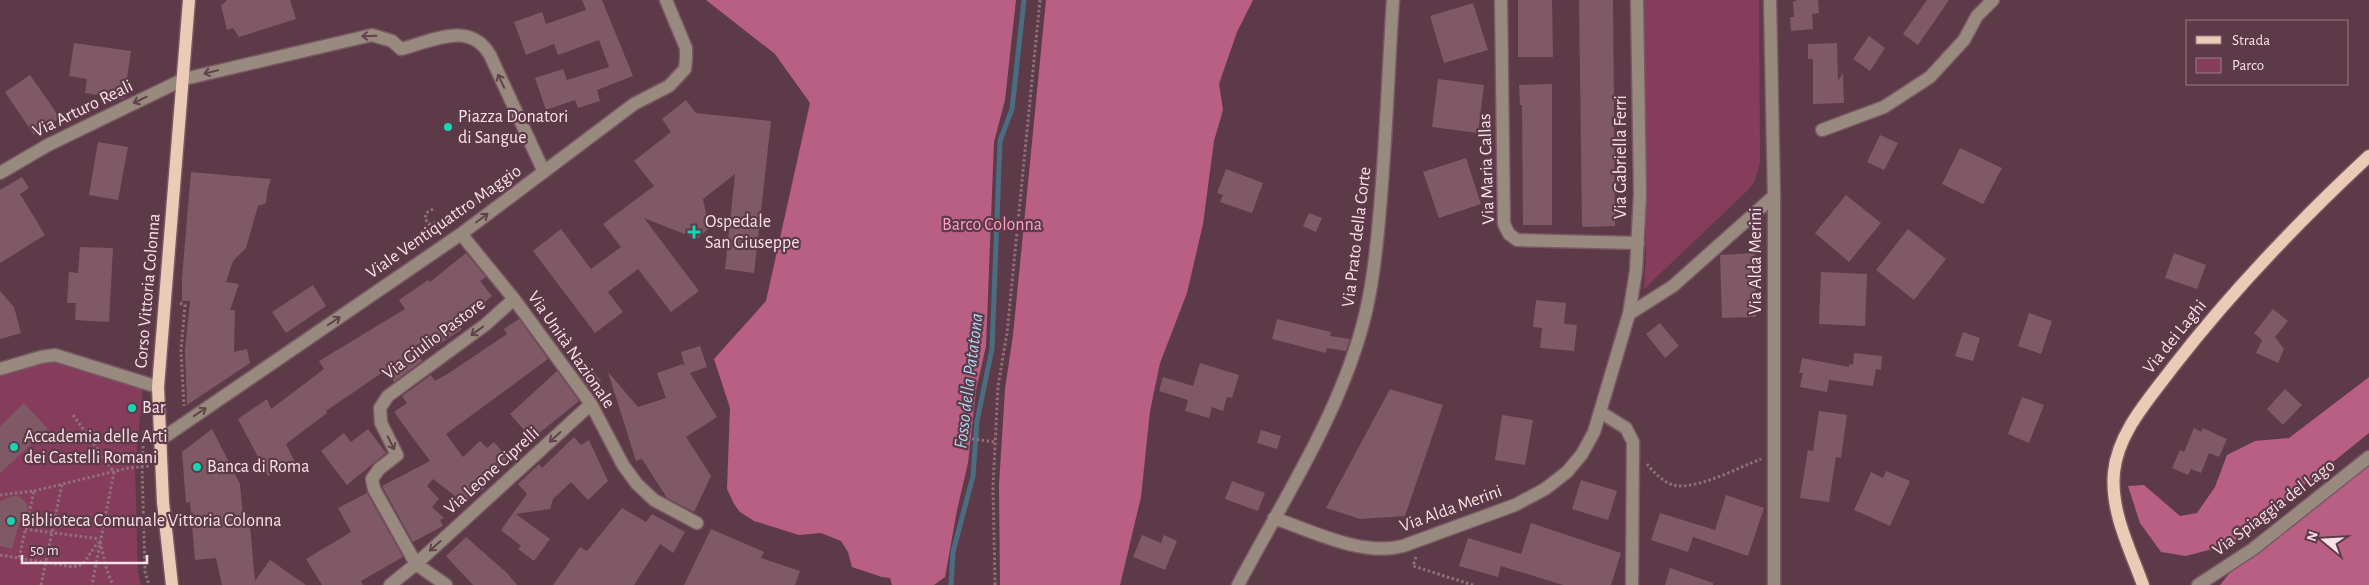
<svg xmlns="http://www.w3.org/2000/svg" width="2369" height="585" font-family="'Alegreya Sans',sans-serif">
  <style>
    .green { fill: #863d5c }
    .forest { fill: #b95f84 }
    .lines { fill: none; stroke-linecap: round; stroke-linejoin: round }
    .stream { stroke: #4a6d82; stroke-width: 5 }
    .building { fill: #7f5966 }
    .minor-casing { stroke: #795864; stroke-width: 15 }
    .major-casing { stroke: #795864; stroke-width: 15 }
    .path { stroke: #8f707b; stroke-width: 3; stroke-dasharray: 2.5 2.5; stroke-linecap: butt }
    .minor { stroke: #998a7f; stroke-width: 12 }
    .major { stroke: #ebcbb6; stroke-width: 12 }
    .oneway { stroke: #63424d }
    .poi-dot { fill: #14d5b3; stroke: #5d3a47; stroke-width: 2 }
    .labels { text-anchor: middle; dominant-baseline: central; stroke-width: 4.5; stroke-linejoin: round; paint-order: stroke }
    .street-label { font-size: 18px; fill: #f8e1e8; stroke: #5d3a47 }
    .poi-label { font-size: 18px; fill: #f8e1e8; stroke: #5d3a47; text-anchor: start }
    .park-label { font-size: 18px; fill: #fe9fc3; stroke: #5d3a47 }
    .water-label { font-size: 19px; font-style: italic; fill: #abd8f4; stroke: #5d3a47 }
  </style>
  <rect width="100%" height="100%" fill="#5d3a47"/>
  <path class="green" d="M1643,0H1759L1760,162L1755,181L1747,191L1644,289L1646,253Z
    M53,362L143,388L135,468L138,573L141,585H0V375L41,363Z"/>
  <path class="forest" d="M706,0H1016L1005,100L994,142L986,346L976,390L968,463L957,510L945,577L934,585H892L890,578L882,577L852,567L848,552L841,541L821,533L799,535L754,521L740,512L734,504L727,489L730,408L714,359L766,301L810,103L775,54Z
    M1046,0H1253L1237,32L1219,84L1223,110L1214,141L1203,224L1187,293L1160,363L1150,411L1141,497L1120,585H1000L999,485L1005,389L1013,335Z
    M2369,377V433L2231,544L2186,556L2161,552L2140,523L2128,486L2144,485L2180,516L2197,513L2215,487L2227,455L2255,441L2289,438Z
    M2369,462V585H2220L2236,565Z"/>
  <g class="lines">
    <path class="stream" d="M951,585L953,552L973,476L977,421L992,349L1000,141L1012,109L1024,0"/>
  </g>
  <path class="building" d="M227,0H290L296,19L239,37L233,28L227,30L221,6Z
    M582,0H602L633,76L597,90L600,101L578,108L575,100L546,110L535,78L563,69L567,80L609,67L599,40L558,55L554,44L526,55L514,22L542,12L546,24L586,10Z
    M1518,0H1552L1553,57H1518Z
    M1579,0H1613L1615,226L1582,227Z
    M1797,0H1818L1819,13L1812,14L1813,29L1791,31L1790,17H1794L1793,2Z
    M1927,0H1949L1918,45L1903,34Z
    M1473,3L1488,50L1444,63L1430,16Z
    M1869,36L1885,48L1870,71L1853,59Z
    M74,43L131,51L124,99L85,93L87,79L69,76Z
    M1837,43L1838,81L1843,73L1844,103L1813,104V59H1808V44Z
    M30,75L60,118L34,135L5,92Z
    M1438,79L1484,85L1478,133L1432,127Z
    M1552,84V225H1523L1522,105H1520L1519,85Z
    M686,100L696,113L771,121L754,273L725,269L735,174L703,199L709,228L697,239L644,218L699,291L671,312L638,269L608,292L623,312L595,333L533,251L561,229L591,269L621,247L603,224L654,186L634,161L671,132L662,119Z
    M1880,135L1898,143L1884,170L1867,162Z
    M98,142L128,147L118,200L89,195Z
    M1960,148L2002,168L1983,204L1942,184Z
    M1466,158L1481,204L1439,218L1423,172Z
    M1226,169L1263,183L1252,213L1220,202L1223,195L1217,193Z
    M191,172L271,179L267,192L266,203L258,206L246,248L233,261L226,282L239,284L230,310H235L234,352L247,349L250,363L187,405L185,350L190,301H182V278Z
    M22,177L29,188L20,194L45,235L0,263V190Z
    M1846,195L1881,223L1849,262L1815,233Z
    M1309,213L1322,218L1316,232L1303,226Z
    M1908,229L1946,259L1914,300L1876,270Z
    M80,247L113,248L109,322L75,320L76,303H67L69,272L78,273Z
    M466,253L486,277L480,281L492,296L459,324L462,329L420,357L422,361L394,382L386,370L326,411L327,413L286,444L295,462L268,476L238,419L267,399L271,409L324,369L319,361L405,309L399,300L428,280L430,282Z
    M1755,253L1756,317L1722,318L1720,255Z
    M2174,253L2206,265L2197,289L2165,278Z
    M1821,272L1867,274L1865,326L1819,324Z
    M313,285L326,306L286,333L272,312Z
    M0,291L14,307L21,333L0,339Z
    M1536,300L1566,303L1564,324L1577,325L1574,351L1540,348L1542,328L1533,327Z
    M2273,309L2288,321L2275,337L2284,349L2278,363L2256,353L2262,340L2254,333Z
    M2029,313L2052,321L2041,354L2018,346Z
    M519,319L548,359L446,434L463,457L480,441L487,448L494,442L509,459L481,484L485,488L464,503L433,479L427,486L439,499L432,507L444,518L440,520L443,526L413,542L382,486L430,461L394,412L407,403L402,396L431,375L435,381L449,373L507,334L504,329Z
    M1277,319L1331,332L1330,336L1350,339L1346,351L1327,348L1326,353L1272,339Z
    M1660,323L1679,346L1665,358L1646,334Z
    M1963,332L1980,338L1973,361L1955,356Z
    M700,346L707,367L690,373L717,417L686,437L711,476L694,512L667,498L642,459L636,461L608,372L638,407L666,398L657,373L683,364L685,367L681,352Z
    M1854,353L1882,356L1881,370L1876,369L1873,386L1829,380L1827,392L1800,387L1803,373H1799L1802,358L1849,367V364L1853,365Z
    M1200,363L1239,375L1232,398L1227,397L1223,411L1212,407L1209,418L1185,411L1188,400L1159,391L1163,377L1193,386Z
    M590,368L601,381L591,390L580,376Z
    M557,371L579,401L532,439L510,414Z
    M1390,389L1443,405L1405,516L1360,519L1326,508Z
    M2285,389L2302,405L2283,425L2267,409Z
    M2022,397L2044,405L2029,443L2008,434Z
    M24,403L48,429L0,473V426Z
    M1819,411L1847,415L1841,458L1836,457L1829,502L1800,498L1808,450L1813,451Z
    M1502,415L1533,420L1525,465L1495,460Z
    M2194,428L2201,432L2203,428L2227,439L2219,457L2209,453L2201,473L2191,469L2188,475L2172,468L2180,450L2184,452Z
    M212,429L240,484L243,515H249L255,581L270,560L306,585H222L216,558L195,560L190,502L186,503L182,452Z
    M368,429L386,453L347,485L321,451L344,433L351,442Z
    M1261,430L1281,436L1277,449L1257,443Z
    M574,437L581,445L589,440L608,481L588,500L571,482L553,499L550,509L516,514L550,539L534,561L518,549L521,546L501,530L527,494L518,484L539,464L542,468Z
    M1886,471L1910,481L1890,526L1854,510L1871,472L1883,478Z
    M1581,480L1617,491L1608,520L1572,509Z
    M1232,481L1265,493L1258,511L1225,499Z
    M367,493L403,557L361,581L363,585H322L306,559L351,532L338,508Z
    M1726,495L1764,508L1748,556L1693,537L1688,552L1651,540L1660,513L1715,530Z
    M13,496L20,497L27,504L28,514L19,523L12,549L0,546V501Z
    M622,508L646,522L652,514L685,532L673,553L660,544L634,585H553L580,547L587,551Z
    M1531,523L1621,553L1611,585H1563L1501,566L1498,577L1459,566L1468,538L1521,554Z
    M711,529L764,552L761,558L800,571L795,585H684Z
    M1142,535L1161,543L1164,535L1177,541L1165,570L1133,557Z
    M466,537L507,573L517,585H473L446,556Z
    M1670,568L1713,583V585H1665Z"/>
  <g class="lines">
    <defs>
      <path id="minor" d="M1501,0L1504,224L1509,234L1517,240L1638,243
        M1770,0L1774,196
        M1822,130L1884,107L1930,77L1964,40L1977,16L1993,0
        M0,173L48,145L184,79L372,35L392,41L401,49C432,41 470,20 490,55L544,172
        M461,234L514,299L591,404L623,465L637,484L654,500L697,523
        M1629,314L1636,271L1640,194L1637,0
        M0,369L41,357L55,355L158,387
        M1600,412L1626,428L1633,442L1632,585
        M160,440L461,234L634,104L669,86L685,69L686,59V48L666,0
        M1274,518C1312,531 1362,557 1403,546L1515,505L1545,489L1567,472L1582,454L1594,432L1629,314L1673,286L1774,196V585
        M390,585L416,564L591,404
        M446,585L416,564L374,489L372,479L379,469L397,455L381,423L380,408L388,396L485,325L514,299
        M1238,585C1282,502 1337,418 1362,327C1372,292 1376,255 1379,219C1386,146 1388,73 1393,0
        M2198,585L2253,549L2369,457"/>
      <path id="major" d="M172,585L163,502L158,387L189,0
        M2143,585C2130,549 2110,511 2114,472C2118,432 2150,398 2173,367C2232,291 2298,222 2369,156"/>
    </defs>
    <use href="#minor" class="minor-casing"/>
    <use href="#major" class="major-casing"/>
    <path class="path" d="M433,209L426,213L425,219L429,224L434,223L438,230
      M438,230L491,191
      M180,303L185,305L181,351L184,406
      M73,415L114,472L92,585
      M144,431L142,467L145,572L149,585
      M952,436L995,442
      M1647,464C1654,473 1666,485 1678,486C1702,487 1738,468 1761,459
      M34,491L128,468L150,466
      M0,495L34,491L19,558
      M25,529L100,539
      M100,542L107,571L113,585
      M0,555L73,567L83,564L98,542
      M1416,557L1413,566L1473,585
      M41,585L62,484
      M995,585L993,487L998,386L1007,333L1040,0"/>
    <use href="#minor" class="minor"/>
    <use href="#major" class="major"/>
  </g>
  <defs><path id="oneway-shaft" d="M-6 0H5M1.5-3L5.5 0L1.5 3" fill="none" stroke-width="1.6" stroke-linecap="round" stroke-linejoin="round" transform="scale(1.25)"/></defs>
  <g class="oneway">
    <use href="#oneway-shaft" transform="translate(369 36) rotate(178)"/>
    <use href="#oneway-shaft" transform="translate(211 72) rotate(167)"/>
    <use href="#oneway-shaft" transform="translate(501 81) rotate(-115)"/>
    <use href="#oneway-shaft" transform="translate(140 100) rotate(154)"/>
    <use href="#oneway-shaft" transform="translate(482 218) rotate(-37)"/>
    <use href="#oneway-shaft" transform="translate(334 321) rotate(-34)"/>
    <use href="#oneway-shaft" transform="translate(477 331) rotate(144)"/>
    <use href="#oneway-shaft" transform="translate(200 412) rotate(-34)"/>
    <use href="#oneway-shaft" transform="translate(555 437) rotate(138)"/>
    <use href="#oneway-shaft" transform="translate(391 443) rotate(63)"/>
    <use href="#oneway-shaft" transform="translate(435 546) rotate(138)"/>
  </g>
  <g class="poi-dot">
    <circle cx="448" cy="127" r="5"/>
    <path d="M691.5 224.5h5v5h5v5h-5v5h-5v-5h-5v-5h5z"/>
    <circle cx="132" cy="408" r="5"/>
    <circle cx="14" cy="447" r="5"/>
    <circle cx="197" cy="467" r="5"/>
    <circle cx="11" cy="521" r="5"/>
  </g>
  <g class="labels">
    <g class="street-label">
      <text transform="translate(83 109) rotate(-26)">Via Arturo Reali</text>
      <text transform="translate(1621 157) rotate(-90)">Via Gabriella Ferri</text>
      <text transform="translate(1487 169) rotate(-92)">Via Maria Callas</text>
      <text transform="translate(444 222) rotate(-35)">Viale Ventiquattro Maggio</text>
      <text transform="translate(1357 237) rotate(-83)">Via Prato della Corte</text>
      <text transform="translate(1756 261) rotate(-90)">Via Alda Merini</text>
      <text transform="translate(148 291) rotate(-85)">Corso Vittoria Colonna</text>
      <text transform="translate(2175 337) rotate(-51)">Via dei Laghi</text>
      <text transform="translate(434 339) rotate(-37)">Via Giulio Pastore</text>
      <text transform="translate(571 350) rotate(55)">Via Unità Nazionale</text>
      <text transform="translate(492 471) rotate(-42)">Via Leone Ciprelli</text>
      <text transform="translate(2274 508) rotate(-37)">Via Spiaggia del Lago</text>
      <text transform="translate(1451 509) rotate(-20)">Via Alda Merini</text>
    </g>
    <g class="poi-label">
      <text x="458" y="117">Piazza Donatori<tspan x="458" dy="21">di Sangue</tspan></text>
      <text x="705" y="222">Ospedale<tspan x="705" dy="21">San Giuseppe</tspan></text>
      <text x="142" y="408">Bar</text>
      <text x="24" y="437">Accademia delle Arti<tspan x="24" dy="21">dei Castelli Romani</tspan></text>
      <text x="207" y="467">Banca di Roma</text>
      <text x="21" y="521">Biblioteca Comunale Vittoria Colonna</text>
    </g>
    <g class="park-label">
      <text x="992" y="225">Barco Colonna</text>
    </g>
    <g class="water-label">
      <text transform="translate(969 381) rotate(-83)">Fosso della Patatona</text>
    </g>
  </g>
  <rect x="2186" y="20" width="162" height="65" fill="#5d3a47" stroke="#9b7d87"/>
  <rect x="2196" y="36" width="25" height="8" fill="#ebcbb6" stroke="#9b7d87"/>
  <text x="2232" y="45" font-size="15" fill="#f8e1e8">Strada</text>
  <rect x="2196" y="58" width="25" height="15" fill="#863d5c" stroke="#9b7d87"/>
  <text x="2232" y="70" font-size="15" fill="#f8e1e8">Parco</text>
  <g transform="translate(2324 540) rotate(288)" stroke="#5d3a47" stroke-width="4" paint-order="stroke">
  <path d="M0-4L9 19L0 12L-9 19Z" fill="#f8e1e8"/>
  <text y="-8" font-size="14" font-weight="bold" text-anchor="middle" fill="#f8e1e8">N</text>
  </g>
  <path d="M22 555v8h125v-8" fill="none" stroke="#f8e1e8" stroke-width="2.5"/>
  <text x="30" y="555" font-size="15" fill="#f8e1e8" stroke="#5d3a47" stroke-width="4" paint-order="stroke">50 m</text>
</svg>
